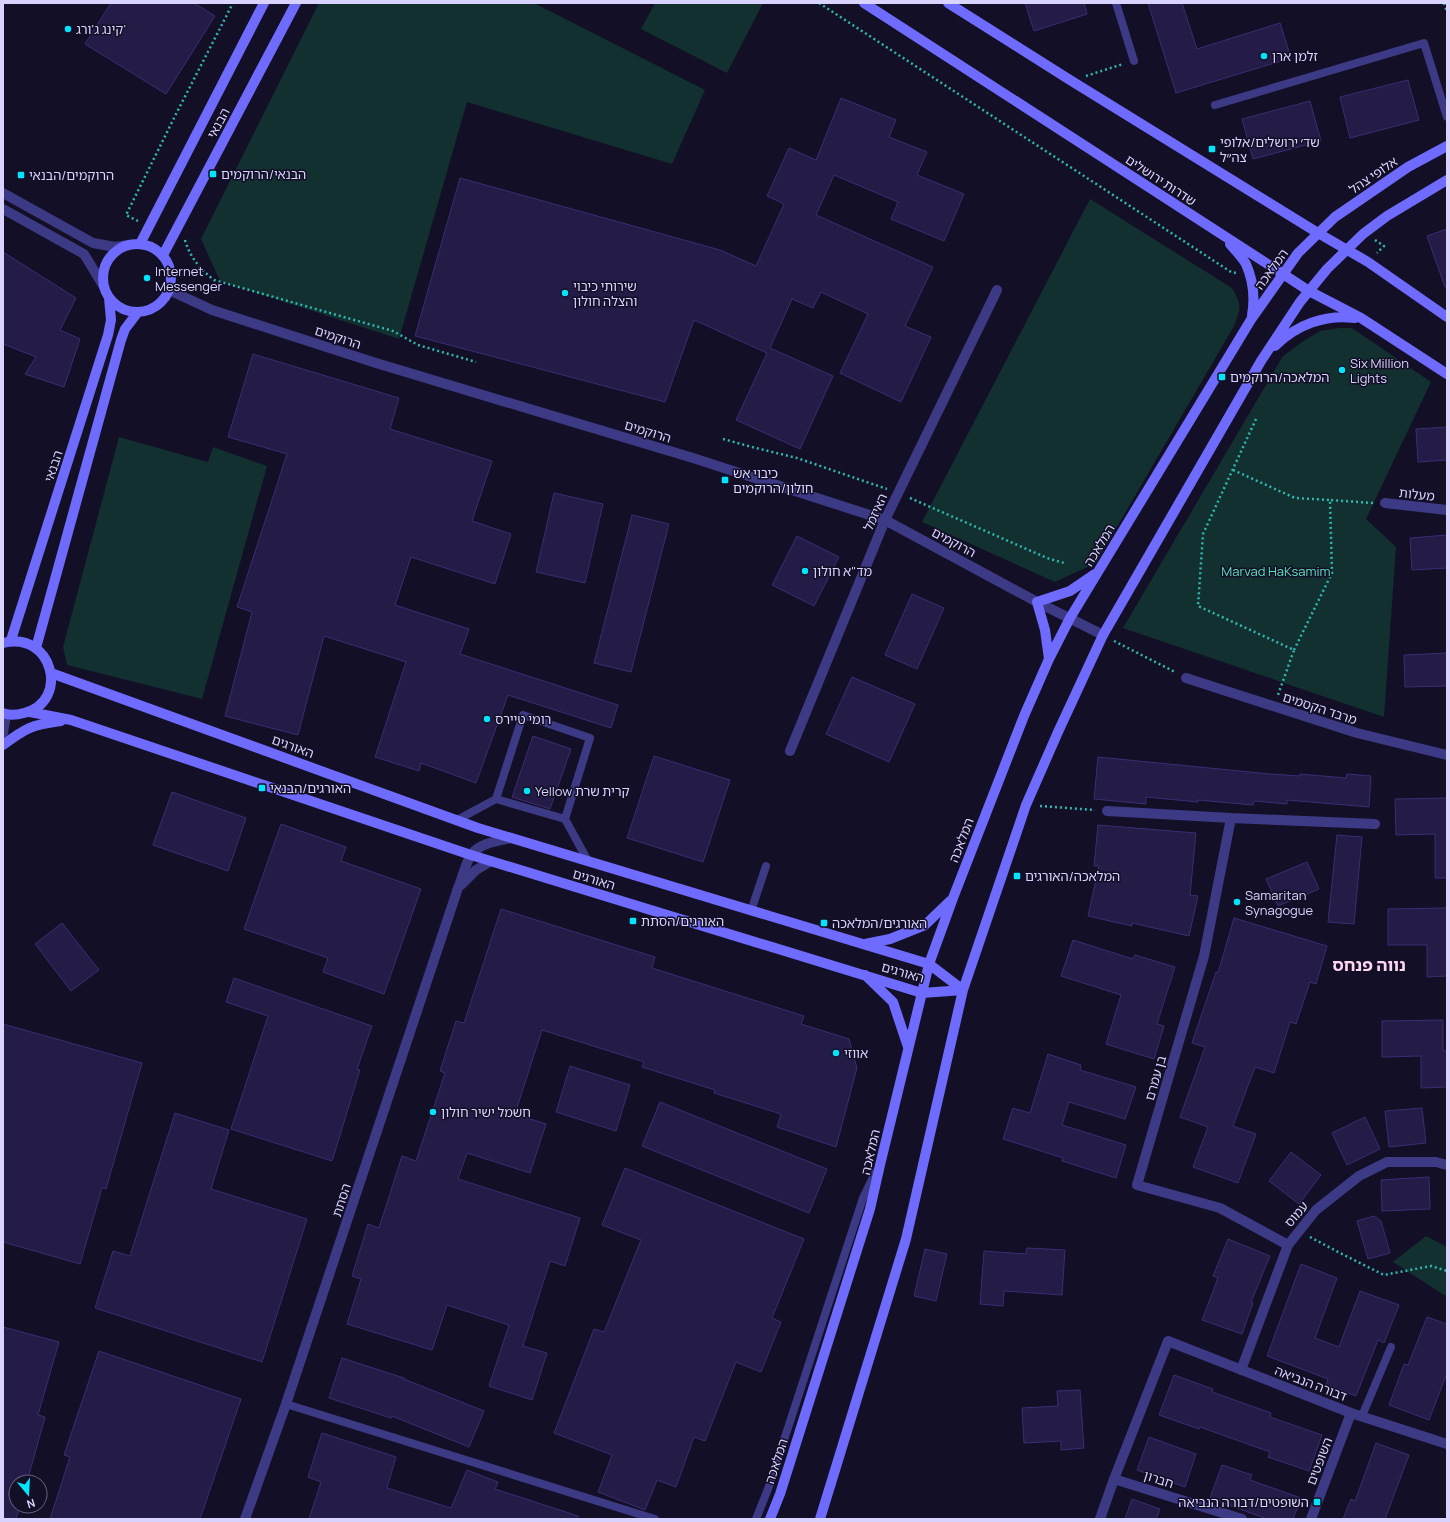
<svg xmlns="http://www.w3.org/2000/svg" width="1450" height="1522" font-family="Manrope,'Noto Sans Hebrew',sans-serif">
  <style>
    .green { fill: #12302f }
    .building { fill: #241b47; stroke: #3b2d73 }
    .lines { fill: none; stroke-linecap: round; stroke-linejoin: round }
    .path { stroke: #2fb8b0; stroke-width: 2.5; stroke-dasharray: 2 3; stroke-linecap: butt }
    .lane { stroke: #3d3a85; stroke-width: 8 }
    .street { stroke: #3d3a85; stroke-width: 10 }
    .secondary { stroke: #6f6bff; stroke-width: 10 }
    .poi-dot { fill: #00e5ff; stroke: #130f26; stroke-width: 1.5 }
    .labels { text-anchor: middle; dominant-baseline: central; stroke-width: 3; stroke-linejoin: round; paint-order: stroke }
    .poi-label { font-size: 13px; fill: #d9d4ff; stroke: #130f26; text-anchor: start }
    .street-label { font-size: 13px; fill: #d9d4ff; stroke: #130f26 }
    .park-label { font-size: 13px; fill: #5fe0c0; stroke: #130f26 }
    .district-label { font-size: 17px; font-weight: bold; fill: #ffd6f0; stroke: #130f26 }
  </style>
  <rect width="100%" height="100%" fill="#130f26"/>
  <path class="green" d="M319,3H534L705,90L672,164L467,102L399,339L220,281L201,239Z
    M655,3H763L727,73L641,29Z
    M1090,199L1232,288C1242,305 1241,308 1234,326L1096,563L1055,582L922,522Z
    M1339,328H1352L1431,382L1366,519L1396,547L1384,717L1123,628L1283,356L1302,342L1320,331Z
    M119,437L208,462L213,447L267,466L202,699L67,665L63,647Z
    M1426,1236L1447,1247V1297L1393,1262Z"/>
  <path class="building" d="M111,3H194L215,16L166,94L85,44Z
    M1025,3H1084L1087,14L1034,31Z
    M1148,3H1182L1197,49L1280,23L1291,58L1176,93Z
    M1408,80L1419,120L1350,138L1340,97Z
    M841,98L896,120L889,137L927,152L917,175L964,194L944,241L891,219L898,202L834,175L816,215L933,267L905,326L931,337L901,402L840,373L868,314L821,292L813,308L792,299L770,348L833,376L800,449L736,420L767,353L694,320L665,402L415,336L460,178L720,250L756,266L784,204L767,196L789,148L816,160Z
    M1310,101L1321,141L1253,159L1242,119Z
    M1447,229V287H1445L1427,236Z
    M3,252L76,298L60,330L80,339L64,387L25,374L36,357L3,344Z
    M253,354L399,398L390,429L492,461L472,521L511,534L495,584L411,557L395,605L469,629L460,654L618,705L611,728L508,695L476,783L421,763L419,771L375,757L406,662L324,636L298,735L225,716L252,612L237,607L287,454L228,437Z
    M1447,427V460L1418,462L1416,429Z
    M554,493L603,504L585,583L536,572Z
    M632,515L669,524L631,672L594,663Z
    M1447,535V568L1412,570L1410,538Z
    M797,536L839,557L814,606L772,585Z
    M912,594L944,608L917,669L885,655Z
    M1447,653V686L1405,687L1404,655Z
    M852,677L915,704L889,762L826,734Z
    M533,736L571,749L550,809L512,797Z
    M654,756L730,780L703,862L627,838Z
    M1098,757L1270,774L1300,776V774L1346,778L1347,774L1371,776L1369,807L1287,800V804L1254,801L1253,805L1198,800V802L1146,797V804L1094,799Z
    M172,792L246,818L228,871L153,845Z
    M1447,798V878H1435V834L1396,835L1395,799Z
    M281,824L346,847L341,861L421,889L384,994L323,972L328,958L244,929Z
    M1098,825L1196,833L1190,895L1198,896L1189,936L1132,923V926L1088,916L1099,866H1094Z
    M1337,835L1362,837L1354,924L1328,922Z
    M1307,862L1319,889L1278,906L1266,879Z
    M1447,908V976L1427,977V945H1388V909Z
    M501,909L655,957L652,968L804,1016L801,1024L849,1039L857,1068L836,1147L777,1127L781,1114L714,1093L715,1090L642,1067L644,1062L542,1030L515,1114L546,1124L530,1173L467,1153L458,1179L580,1218L565,1266L550,1261L523,1346L547,1353L532,1400L489,1386L509,1325L447,1305L432,1350L347,1324L361,1279L352,1276L368,1224L379,1228L402,1156L416,1161L445,1073L440,1071L456,1021L464,1023Z
    M1234,918L1327,946L1316,984L1310,982L1296,1024L1290,1022L1274,1073L1255,1067L1233,1126L1256,1134L1238,1183L1193,1167L1208,1127L1180,1117L1205,1047L1192,1043L1216,972L1218,973Z
    M62,923L99,970L71,991L35,944Z
    M1073,940L1133,959L1135,955L1175,967L1157,1024L1164,1026L1154,1059L1106,1044L1121,995L1061,976Z
    M234,978L372,1026L357,1069L360,1070L332,1161L231,1129L268,1016L226,1002Z
    M1443,1020V1051H1447V1087L1421,1088V1056L1382,1057V1021Z
    M3,1024L142,1063L106,1189L102,1188L80,1264L3,1242Z
    M1048,1054L1081,1065L1080,1070L1136,1087L1125,1119L1069,1102L1062,1125L1126,1145L1116,1178L1062,1161L1063,1158L1003,1139L1013,1108L1030,1113Z
    M570,1066L630,1085L616,1131L556,1112Z
    M660,1102L827,1169L809,1213L642,1146Z
    M1422,1108L1426,1143L1389,1147L1385,1111Z
    M175,1113L229,1130L211,1189L307,1219L262,1362L95,1308L113,1251L130,1256Z
    M1365,1117L1380,1149L1347,1165L1332,1133Z
    M1291,1152L1321,1175L1299,1204L1269,1181Z
    M625,1168L804,1239L772,1318L781,1322L761,1372L736,1362L705,1441L694,1437L676,1487L657,1480L645,1510L598,1492L612,1455L554,1433L594,1329L604,1332L641,1240L602,1225Z
    M1429,1177L1430,1209L1382,1211L1381,1180Z
    M1374,1216L1381,1221L1390,1253L1368,1259L1357,1221Z
    M1228,1239L1270,1256L1251,1302L1253,1303L1242,1334L1202,1320L1218,1278L1213,1276Z
    M1027,1248L1065,1250L1062,1295L1004,1291L1003,1306L980,1304L984,1251L1026,1254Z
    M925,1249L947,1254L936,1301L914,1296Z
    M1301,1264L1337,1278L1315,1338L1339,1347L1360,1291L1399,1305L1384,1343L1378,1340L1356,1396L1326,1385L1328,1379L1267,1356Z
    M1427,1317L1447,1324V1373L1429,1420L1389,1405L1404,1364L1408,1365Z
    M3,1327L59,1342L38,1415L45,1417L27,1482H16V1506H20L16,1519H3Z
    M99,1351L241,1399L200,1519H50L70,1457L64,1455Z
    M342,1358L404,1378V1379L484,1411L469,1447L392,1416L391,1418L329,1398Z
    M1174,1375L1213,1389L1212,1392L1271,1413L1270,1417L1322,1435L1309,1471L1268,1457L1270,1452L1200,1427L1199,1429L1159,1415Z
    M1080,1390L1084,1448L1061,1450V1441L1024,1443L1022,1408L1058,1406L1057,1391Z
    M322,1433L396,1457L387,1488L451,1508L467,1470L498,1482L495,1489L578,1516V1519H309L321,1482L308,1477Z
    M1149,1437L1196,1454L1185,1487L1137,1470Z
    M1376,1443L1409,1455L1385,1519H1343L1351,1499L1355,1501Z
    M1222,1465L1252,1475L1250,1480L1301,1498L1293,1519H1267L1210,1498Z
    M1132,1499L1160,1509L1156,1519H1125Z"/>
  <g class="lines">
    <path class="path" d="M819,3L1231,272L1236,273
      M1444,3L1447,12
      M1086,76L1123,64
      M138,221L126,215L175,116L233,3
      M185,240C190,257 199,268 214,280L393,331L418,345L476,362
      M1375,240L1384,246L1377,253
      M1256,419L1203,534L1198,606L1294,650L1278,695
      M723,439L752,447L797,458L887,489
      M1233,470L1295,498L1330,500
      M910,498L1047,558L1064,563
      M1114,641L1175,672
      M1294,650L1332,573L1330,500L1373,503
      M1040,806L1095,810
      M1310,1237L1340,1253L1384,1275L1431,1266L1447,1271"/>
    <path class="lane" d="M1116,3L1134,61
      M1215,105L1424,43L1447,117
      M496,799L523,715L590,738L565,819
      M457,820L496,799L565,819L588,861
      M751,911L766,866
      M286,1404L655,1519
      M1362,1416L1391,1347
      M756,1519L768,1489L863,1198L875,1173"/>
    <path class="street" d="M3,193L93,243L115,247L128,245
      M3,209L84,254L104,287
      M169,290L212,310L376,363L693,458L885,520L1037,602L1103,635
      M1385,503L1447,510
      M1186,678L1357,733L1447,755
      M3,733L6,715
      M790,751L885,520L997,290
      M1107,811L1231,818L1375,824
      M1231,818L1204,956L1137,1185L1220,1208L1288,1245
      M461,885L476,870L491,861
      M1241,1370L1288,1245L1316,1210L1359,1176L1387,1162H1436L1447,1165
      M1114,1479L1242,1519
      M245,1519L286,1404L458,888C462,879 466,862 471,855C480,843 497,841 511,838
      M1100,1519L1114,1479L1168,1341L1351,1413L1447,1444
      M1311,1519L1351,1413"/>
    <path class="secondary" d="M864,3L1283,274L1309,291L1361,318L1447,374
      M948,3L1070,80L1318,233L1368,262L1447,317
      M103 278a34 34 0 1 1 68 0a34 34 0 1 1-68 0Z
      M140,244L264,3
      M1230,244C1235,250 1242,257 1246,264C1253,280 1255,298 1252,315
      M163,255L296,3
      M1275,346C1296,325 1325,314 1355,318
      M11,640L108,335L111,320L109,298
      M3,643C52,630 71,701 24,713C17,715 10,716 3,713
      M36,648L121,340L125,329L138,312
      M1049,659L1045,630L1037,602L1070,591L1095,574
      M51,673L478,828L929,964L963,990
      M30,712L71,720L471,855L922,993L963,990
      M3,745C26,728 31,725 61,721
      M865,944L890,939L925,925L950,901
      M865,975L893,1002L908,1047
      M770,1519L780,1494L870,1209L880,1165L929,964L953,898L1024,716L1049,659L1070,618L1252,318L1298,253L1335,217L1408,167L1447,146
      M820,1519L906,1239L963,990L1026,805L1058,732L1103,635L1261,361L1300,302L1327,269L1363,234L1387,216L1447,180"/>
  </g>
  <g class="poi-dot">
    <circle cx="68" cy="29" r="4"/>
    <circle cx="1264" cy="56" r="4"/>
    <rect x="1208" y="145" width="8" height="8" rx="2"/>
    <rect x="209" y="170" width="8" height="8" rx="2"/>
    <rect x="17" y="171" width="8" height="8" rx="2"/>
    <circle cx="147" cy="278" r="4"/>
    <circle cx="565" cy="293" r="4"/>
    <circle cx="1342" cy="370" r="4"/>
    <rect x="1218" y="373" width="8" height="8" rx="2"/>
    <rect x="721" y="476" width="8" height="8" rx="2"/>
    <circle cx="805" cy="571" r="4"/>
    <circle cx="487" cy="719" r="4"/>
    <rect x="258" y="784" width="8" height="8" rx="2"/>
    <circle cx="527" cy="791" r="4"/>
    <rect x="1013" y="872" width="8" height="8" rx="2"/>
    <circle cx="1237" cy="902" r="4"/>
    <rect x="629" y="917" width="8" height="8" rx="2"/>
    <rect x="820" y="919" width="8" height="8" rx="2"/>
    <circle cx="836" cy="1053" r="4"/>
    <circle cx="433" cy="1112" r="4"/>
    <rect x="1313" y="1498" width="8" height="8" rx="2"/>
  </g>
  <g class="labels">
    <g class="poi-label">
      <text x="76" y="29">קינג ג'ורג'</text>
      <text x="1272" y="56">זלמן ארן</text>
      <text x="1220" y="142">שד׳ ירושלים/אלופי<tspan x="1220" dy="15">צה״ל</tspan></text>
      <text x="221" y="174">הבנאי/הרוקמים</text>
      <text x="29" y="175">הרוקמים/הבנאי</text>
      <text x="155" y="271">Internet<tspan x="155" dy="15">Messenger</tspan></text>
      <text x="573" y="286">שירותי כיבוי<tspan x="573" dy="15">והצלה חולון</tspan></text>
      <text x="1350" y="363">Six Million<tspan x="1350" dy="15">Lights</tspan></text>
      <text x="1230" y="377">המלאכה/הרוקמים</text>
      <text x="733" y="473">כיבוי אש<tspan x="733" dy="15">חולון/הרוקמים</tspan></text>
      <text x="813" y="571">מד"א חולון</text>
      <text x="495" y="719">רומי טיירס</text>
      <text x="270" y="788">האורגים/הבנאי</text>
      <text x="535" y="791">Yellow קרית שרת</text>
      <text x="1025" y="876">המלאכה/האורגים</text>
      <text x="1245" y="895">Samaritan<tspan x="1245" dy="15">Synagogue</tspan></text>
      <text x="641" y="921">האורגים/הסתת</text>
      <text x="832" y="923">האורגים/המלאכה</text>
      <text x="844" y="1053">אווזי</text>
      <text x="441" y="1112">חשמל ישיר חולון</text>
      <text x="1309" y="1502" text-anchor="end">השופטים/דבורה הנביאה</text>
    </g>
    <g class="street-label">
      <text transform="translate(218 123) rotate(-62)">הבנאי</text>
      <text transform="translate(1373 175) rotate(-34)">אלופי צהל</text>
      <text transform="translate(1161 180) rotate(33)">שדרות ירושלים</text>
      <text transform="translate(1271 269) rotate(-54)">המלאכה</text>
      <text transform="translate(338 337) rotate(18)">הרוקמים</text>
      <text transform="translate(648 431) rotate(17)">הרוקמים</text>
      <text transform="translate(53 466) rotate(-72)">הבנאי</text>
      <text transform="translate(1417 494) rotate(6)">מעלות</text>
      <text transform="translate(875 512) rotate(-66)">האיזמל</text>
      <text transform="translate(954 542) rotate(28)">הרוקמים</text>
      <text transform="translate(1099 545) rotate(-59)">המלאכה</text>
      <text transform="translate(1320 708) rotate(18)">מרבד הקסמים</text>
      <text transform="translate(293 746) rotate(20)">האורגים</text>
      <text transform="translate(961 840) rotate(-69)">המלאכה</text>
      <text transform="translate(594 879) rotate(17)">האורגים</text>
      <text transform="translate(903 972) rotate(16)">האורגים</text>
      <text transform="translate(1155 1078) rotate(-74)">בן עמרם</text>
      <text transform="translate(870 1152) rotate(-77)">המלאכה</text>
      <text transform="translate(341 1200) rotate(-72)">הסתת</text>
      <text transform="translate(1296 1214) rotate(-49)">עמוס</text>
      <text transform="translate(1311 1383) rotate(21)">דבורה הנביאה</text>
      <text transform="translate(776 1461) rotate(-72)">המלאכה</text>
      <text transform="translate(1319 1461) rotate(-69)">השופטים</text>
      <text transform="translate(1159 1479) rotate(18)">חברון</text>
    </g>
    <g class="park-label">
      <text x="1276" y="571">Marvad HaKsamim</text>
    </g>
    <g class="district-label">
      <text x="1369" y="964">נווה פנחס</text>
    </g>
  </g>
  <rect width="1450" height="1522" fill="none" stroke="#d9d4ff" stroke-width="8"/>
  <g transform="translate(28 1494) rotate(162)"><circle r="19" fill="#130f26" stroke="#625e7d"/>
  <path d="M0-3L7 15L0 10L-7 15Z" fill="#00e5ff"/>
  <text y="-6" font-size="11" font-weight="bold" text-anchor="middle" fill="#d9d4ff">N</text>
  </g>
</svg>
